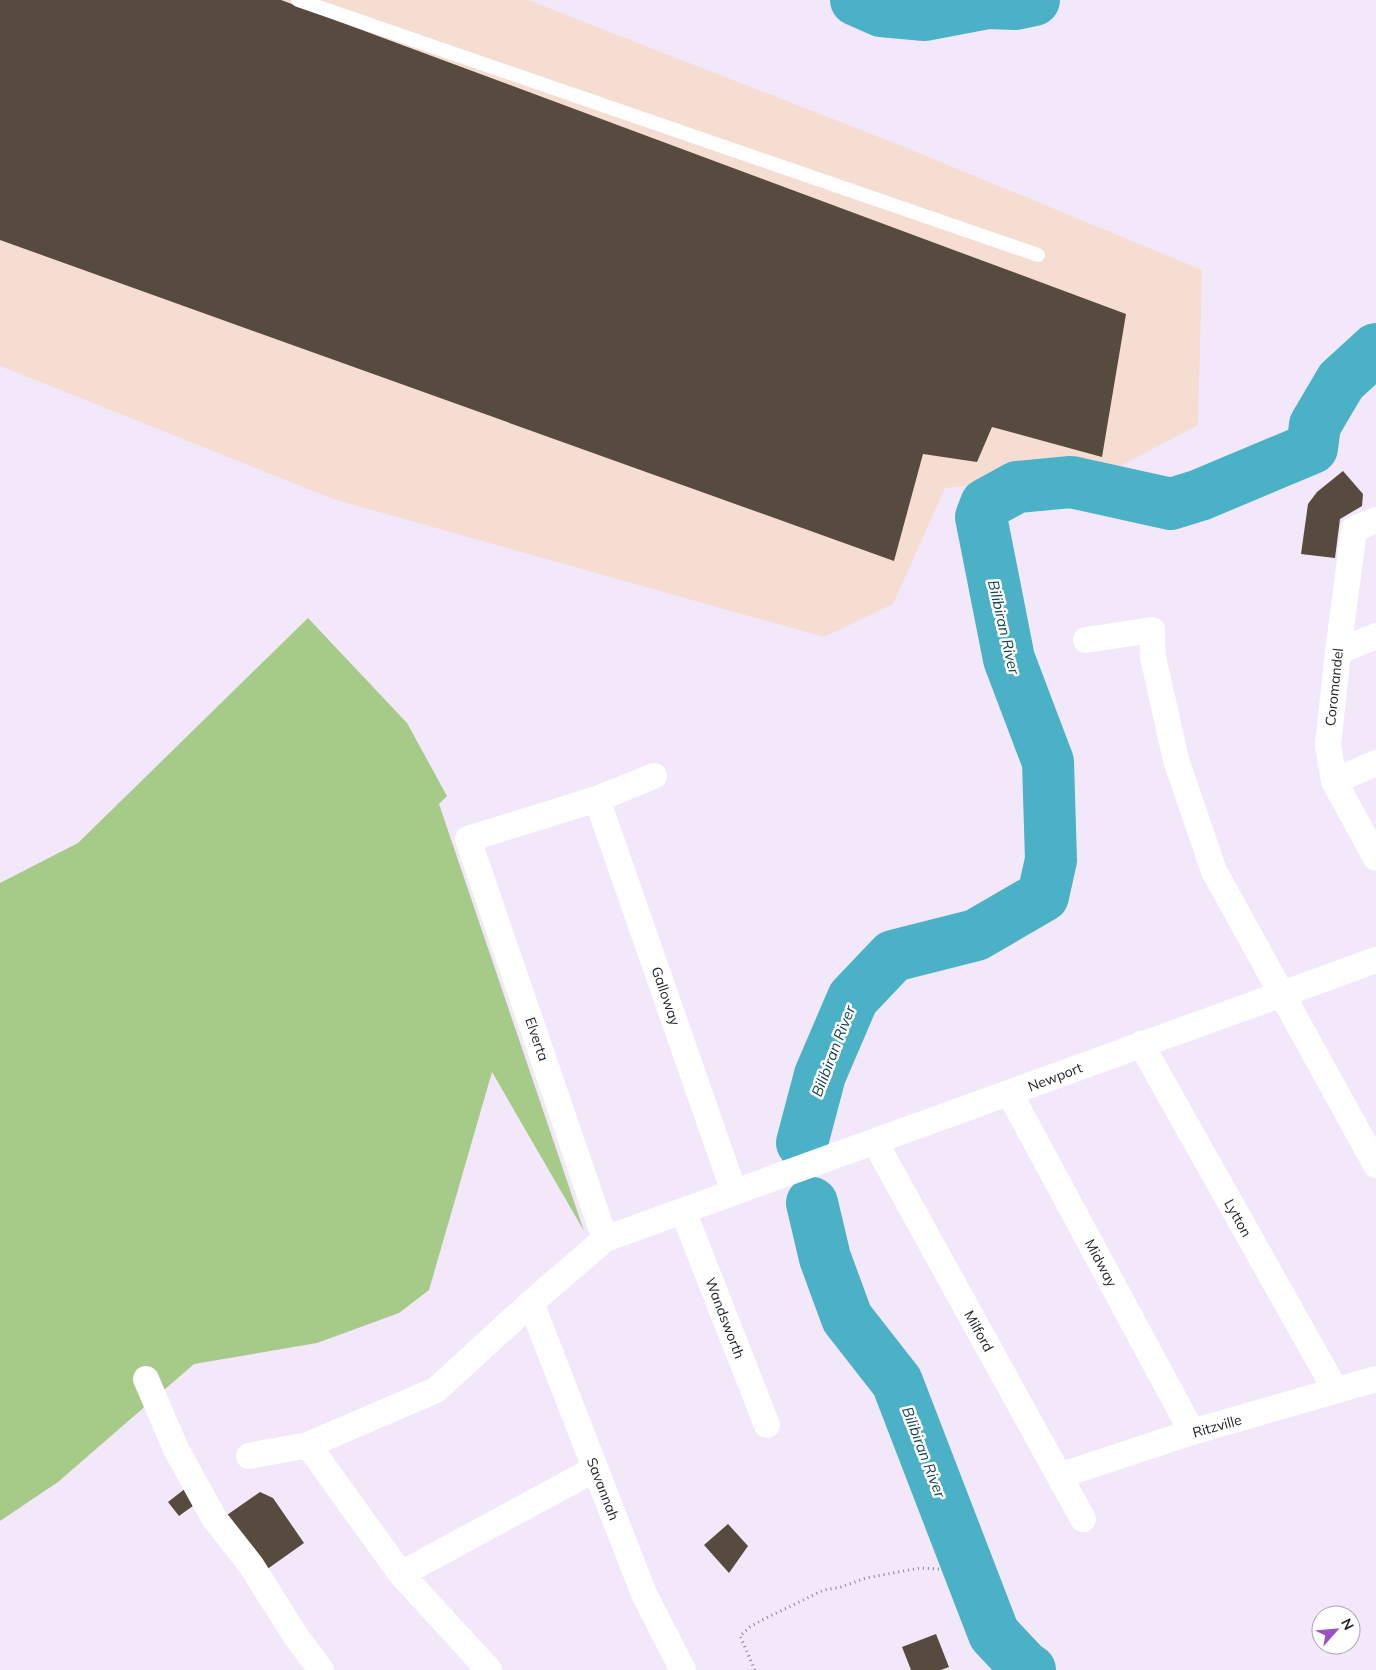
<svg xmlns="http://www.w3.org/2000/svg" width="1376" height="1670" font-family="Mulish,sans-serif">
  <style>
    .industrial { fill: #f5ddd2 }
    .green { fill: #a6cb88 }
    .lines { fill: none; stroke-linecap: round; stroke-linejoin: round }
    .stream { stroke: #4bb1c7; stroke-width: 9 }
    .river { stroke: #4bb1c7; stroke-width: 52 }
    .building { fill: #574a3e }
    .path { stroke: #8a8390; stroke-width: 3; stroke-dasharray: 1 4; stroke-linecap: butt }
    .lane { stroke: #fff; stroke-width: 14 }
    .street { stroke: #fff; stroke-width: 26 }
    .labels { text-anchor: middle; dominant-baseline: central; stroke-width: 5; stroke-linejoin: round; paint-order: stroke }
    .street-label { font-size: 14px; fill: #252128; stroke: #fff }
    .water-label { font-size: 15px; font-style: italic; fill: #14424c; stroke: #fff }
  </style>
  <rect width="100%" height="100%" fill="#f2e8fa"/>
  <path class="industrial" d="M0,0H528L902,146L1202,270L1198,425L1111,471L945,488L893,604L824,637L333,499L0,366Z"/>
  <path class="green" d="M308,618L407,723L447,796L439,804L584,1231L492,1072L429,1290L399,1313L317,1343L194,1364L58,1482L0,1521V883L78,843Z"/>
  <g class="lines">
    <path class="stream" d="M957,8L959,0"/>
    <path class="river" d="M856,0L881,11L925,15L988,3L1015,4L1034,0
      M802,1143L820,1075L853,998L893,956L976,935L1043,896L1051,860L1048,762L1009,659L981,517L986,504L1017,487L1071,482L1171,504L1200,495L1312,448L1315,425L1341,381L1376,349
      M812,1203L825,1258L847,1318L897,1382L994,1634L1025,1667L1030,1670"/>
  </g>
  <path class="building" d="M0,0H281L1126,314L1102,457L992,427L977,462L923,454L894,561L0,240Z
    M1343,471L1363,494L1362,506L1340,519L1335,558L1301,554L1308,504L1317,492Z
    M186,1488L197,1503L179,1516L168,1502Z
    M260,1492L273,1498L304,1543L266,1570L227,1515Z
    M728,1524L748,1546L729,1573L704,1545Z
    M936,1634L949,1667L941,1670H911L902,1647Z"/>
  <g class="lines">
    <path class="path" d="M755,1670L740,1636L750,1627L762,1620L824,1590L841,1587L866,1578L920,1568L939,1569"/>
    <path class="lane" d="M298,0L1038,255"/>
    <path class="street" d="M1376,520L1354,529L1338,652L1328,745L1334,781L1376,858
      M1086,640L1152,630L1153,657L1176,760L1214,871L1376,1165
      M1338,652L1376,636
      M1334,781L1376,763
      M597,799L734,1192
      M1141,1044L1336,1391
      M1010,1094L1192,1432
      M875,1142L1083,1519
      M683,1211L767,1425
      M605,1239L468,839L597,799L654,776
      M531,1303L644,1594L683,1670
      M146,1379L176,1449L214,1518L251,1565L295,1635L321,1670
      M308,1445L401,1574L489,1670
      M249,1456L308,1445L436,1390L531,1303L605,1239L1376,960
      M1059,1476L1192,1432L1376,1379
      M401,1574L595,1469"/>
  </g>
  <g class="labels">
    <g class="street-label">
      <text transform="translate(1334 687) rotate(-84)">Coromandel</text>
      <text transform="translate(666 996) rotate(71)">Galloway</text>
      <text transform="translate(537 1039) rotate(71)">Elverta</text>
      <text transform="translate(1055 1077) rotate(-21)">Newport</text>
      <text transform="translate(1238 1218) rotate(61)">Lytton</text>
      <text transform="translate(1101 1263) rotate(62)">Midway</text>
      <text transform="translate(725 1318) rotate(69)">Wandsworth</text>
      <text transform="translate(979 1331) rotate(61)">Milford</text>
      <text transform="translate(1217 1426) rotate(-16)">Ritzville</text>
      <text transform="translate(603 1489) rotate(69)">Savannah</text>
    </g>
    <g class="water-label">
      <text transform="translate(1004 627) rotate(77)">Bilibiran River</text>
      <text transform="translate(833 1051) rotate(-69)">Bilibiran River</text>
      <text transform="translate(924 1452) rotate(69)">Bilibiran River</text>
    </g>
  </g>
  <g transform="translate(1336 1630) rotate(63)"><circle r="24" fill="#ffffff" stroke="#a8a6a9"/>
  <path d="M0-4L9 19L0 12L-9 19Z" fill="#9a51c4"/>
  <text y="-8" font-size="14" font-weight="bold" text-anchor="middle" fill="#252128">N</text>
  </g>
</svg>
